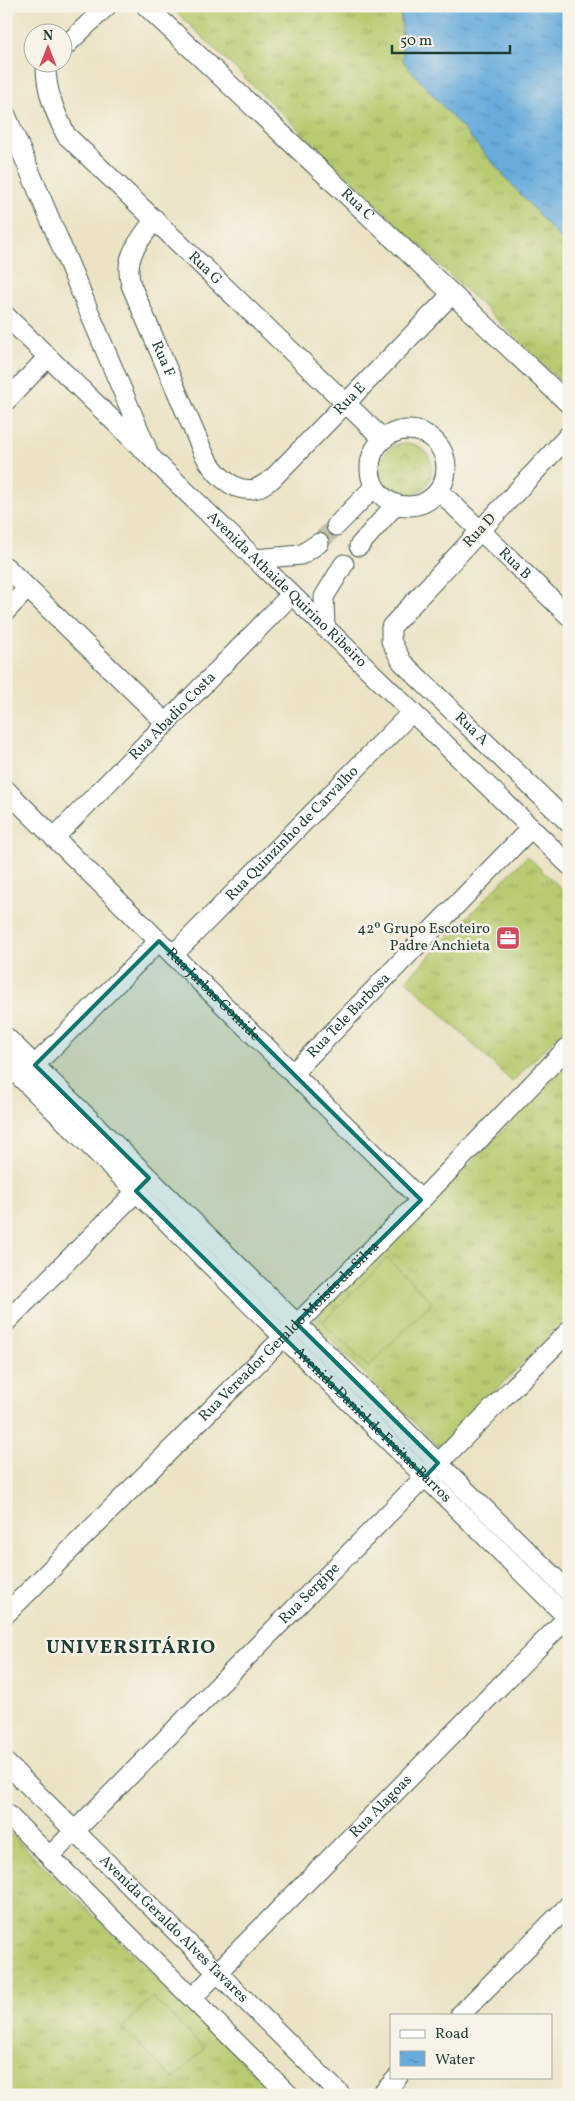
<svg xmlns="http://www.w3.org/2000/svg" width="575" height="2101" font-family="Vollkorn,serif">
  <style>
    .grass { fill: url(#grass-tufts); stroke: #6c8452 }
    .park { fill: url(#park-crowns); stroke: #6c8452 }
    .pitch { fill: #b8cb6f; stroke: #6c8452 }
    .water { fill: url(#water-ripples); stroke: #437488 }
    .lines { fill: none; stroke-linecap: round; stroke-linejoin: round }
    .minor-tunnel { stroke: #c3c2a8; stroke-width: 19; stroke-dasharray: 19 9; stroke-linecap: butt }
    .minor-casing { stroke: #3e564a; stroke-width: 21 }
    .minor { stroke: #fff; stroke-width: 19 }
    .marked { fill: #0f766e; fill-opacity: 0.2; stroke: #0f766e; stroke-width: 4; stroke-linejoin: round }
    .labels { text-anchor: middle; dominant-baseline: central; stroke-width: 5; stroke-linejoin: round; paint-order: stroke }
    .street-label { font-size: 15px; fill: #1f3d34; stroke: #f7f3e8 }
    .poi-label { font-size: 15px; fill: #1f3d34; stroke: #f7f3e8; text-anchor: end }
    .district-label { font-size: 20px; font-weight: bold; letter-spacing: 1px; fill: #1f3d34; stroke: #f7f3e8 }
  </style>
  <defs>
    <pattern id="grass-tufts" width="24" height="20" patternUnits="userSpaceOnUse" patternTransform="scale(1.25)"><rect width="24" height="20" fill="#b8cb6f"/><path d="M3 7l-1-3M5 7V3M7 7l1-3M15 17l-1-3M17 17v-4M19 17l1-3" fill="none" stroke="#95a65c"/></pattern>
    <pattern id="park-crowns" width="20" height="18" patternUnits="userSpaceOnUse" patternTransform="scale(1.25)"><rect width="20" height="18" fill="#b8cb6f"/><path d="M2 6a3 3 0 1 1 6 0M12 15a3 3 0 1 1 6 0" fill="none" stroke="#95a65c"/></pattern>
    <pattern id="water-ripples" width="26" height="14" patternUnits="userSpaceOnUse" patternTransform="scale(1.25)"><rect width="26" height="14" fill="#67acdc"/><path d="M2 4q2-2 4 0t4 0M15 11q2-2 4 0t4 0" fill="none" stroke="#548db3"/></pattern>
  </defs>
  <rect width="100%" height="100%" fill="#f7f3e8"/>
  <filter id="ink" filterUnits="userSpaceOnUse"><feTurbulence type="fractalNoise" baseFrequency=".02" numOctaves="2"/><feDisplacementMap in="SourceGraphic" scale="10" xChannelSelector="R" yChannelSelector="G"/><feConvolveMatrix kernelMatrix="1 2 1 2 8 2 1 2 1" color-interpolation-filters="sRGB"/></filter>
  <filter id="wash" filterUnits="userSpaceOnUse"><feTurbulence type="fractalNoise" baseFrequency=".0096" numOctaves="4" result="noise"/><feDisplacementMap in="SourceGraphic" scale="20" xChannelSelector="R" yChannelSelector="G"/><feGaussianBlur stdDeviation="1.12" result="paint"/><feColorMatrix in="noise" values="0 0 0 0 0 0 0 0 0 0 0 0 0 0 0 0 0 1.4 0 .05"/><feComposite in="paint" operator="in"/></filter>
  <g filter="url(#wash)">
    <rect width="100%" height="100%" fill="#ece3c5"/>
    <path class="grass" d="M170,6H398L401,14L403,61L569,249V389Z
      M527,856L569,896V1024L512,1082L406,980Z
      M569,1064V1316L439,1447L312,1322Z
      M6,1829L276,2095H6Z"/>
    <path class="park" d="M380 469a26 26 0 1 1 52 0a26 26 0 1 1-52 0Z"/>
    <path class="pitch" d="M387,1258L432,1302L368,1367L323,1322Z
      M152,1997L204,2048L174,2079L122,2028Z"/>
    <path class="water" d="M398,6H569V249L403,61L401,14Z"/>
  </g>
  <g filter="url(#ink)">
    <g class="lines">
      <path class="minor-tunnel" d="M319,543L336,526"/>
      <defs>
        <g id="minor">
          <path id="s1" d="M146,6L569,404"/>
          <path d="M62,49L107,6"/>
          <path id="s2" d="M49,62L46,66C46,92 55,112 66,135L383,439"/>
          <path d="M6,115L147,449"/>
          <path id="s3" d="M155,219C139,242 123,256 131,285L203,452C212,470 231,493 254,489C260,488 267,482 272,479L452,294"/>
          <path id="s4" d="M6,316L569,865"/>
          <path d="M6,401L48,357"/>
          <circle cx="408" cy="468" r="38"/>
          <path id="s5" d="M569,435L391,627V641L402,662L569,823"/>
          <path id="s6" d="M439,491L569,616"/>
          <path d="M336,526L374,487"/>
          <path d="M359,546L396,504"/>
          <path d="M254,559L301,555L319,543"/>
          <path d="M6,567L166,723"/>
          <path d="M6,611L28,588"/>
          <path d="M325,628L324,597L344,564"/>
          <path id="s7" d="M6,790L421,1200"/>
          <path id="s8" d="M54,838L291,595"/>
          <path id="s9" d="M173,955L411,713"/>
          <path d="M6,1037L569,1592"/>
          <path id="s10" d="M6,1063L569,1619"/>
          <path d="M35,1065L159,941"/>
          <path id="s11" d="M293,1073L531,828"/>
          <path d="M6,1322L145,1183"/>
          <path id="s12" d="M6,1614L421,1200L569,1046"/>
          <path id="s13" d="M6,1763L341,2095"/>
          <path d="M6,1813L289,2095"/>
          <path id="s14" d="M50,1856L569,1331"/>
          <path id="s15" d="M192,1998L569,1616"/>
          <path d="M460,2015L569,1905"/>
          <path d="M381,2095L398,2077"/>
        </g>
      </defs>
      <use href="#minor" class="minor-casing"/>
      <use href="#minor" class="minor"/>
    </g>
  </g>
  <path class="marked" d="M159,941L421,1200L296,1323L438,1463L425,1477L136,1191L149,1178L35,1065Z"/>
  <defs>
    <symbol id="office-square" viewBox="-11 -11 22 22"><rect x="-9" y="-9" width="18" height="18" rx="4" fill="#d1495b" stroke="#f7f3e8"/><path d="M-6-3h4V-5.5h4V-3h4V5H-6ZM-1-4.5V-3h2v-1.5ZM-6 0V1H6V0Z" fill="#fff"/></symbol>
  </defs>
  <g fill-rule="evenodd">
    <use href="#office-square" x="494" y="924" width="28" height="28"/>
  </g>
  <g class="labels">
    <g class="street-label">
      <text stroke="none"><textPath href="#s1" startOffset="290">Rua C</textPath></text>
      <text stroke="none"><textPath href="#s2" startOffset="270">Rua G</textPath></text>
      <text stroke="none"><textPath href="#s3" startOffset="154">Rua F</textPath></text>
      <text stroke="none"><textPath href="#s3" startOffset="455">Rua E</textPath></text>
      <text transform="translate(480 531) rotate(-47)">Rua D</text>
      <text stroke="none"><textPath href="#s6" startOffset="105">Rua B</textPath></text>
      <text stroke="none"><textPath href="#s4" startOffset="392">Avenida Athaide Quirino Ribeiro</textPath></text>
      <text stroke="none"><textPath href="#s8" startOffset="170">Rua Abadio Costa</textPath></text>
      <text stroke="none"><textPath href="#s5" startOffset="396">Rua A</textPath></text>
      <text stroke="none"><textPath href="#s9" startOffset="170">Rua Quinzinho de Carvalho</textPath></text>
      <text stroke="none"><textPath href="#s7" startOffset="291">Rua Jarbas Gomide</textPath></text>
      <text stroke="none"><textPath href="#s11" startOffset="80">Rua Tele Barbosa</textPath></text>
      <text stroke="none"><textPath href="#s12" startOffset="400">Rua Vereador Geraldo Moisés da Silva</textPath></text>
      <text stroke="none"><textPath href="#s10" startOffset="515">Avenida Daniel de Freitas Barros</textPath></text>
      <text stroke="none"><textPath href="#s14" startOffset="369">Rua Sergipe</textPath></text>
      <text stroke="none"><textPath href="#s15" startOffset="269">Rua Alagoas</textPath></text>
      <text stroke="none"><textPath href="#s13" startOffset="236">Avenida Geraldo Alves Tavares</textPath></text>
    </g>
    <g class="poi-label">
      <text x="490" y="929">42º Grupo Escoteiro<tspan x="490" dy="17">Padre Anchieta</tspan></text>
    </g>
    <g class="district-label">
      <text x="131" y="1648">UNIVERSITÁRIO</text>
    </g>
  </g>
  <rect width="575" height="2101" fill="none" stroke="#f7f3e8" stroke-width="25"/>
  <rect x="390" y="2014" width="162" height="65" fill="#f7f3e8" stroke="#a1aaa0"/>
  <rect x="400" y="2030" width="25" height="8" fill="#ffffff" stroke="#a1aaa0"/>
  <text x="435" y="2038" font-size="15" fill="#1f3d34">Road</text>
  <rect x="400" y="2051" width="25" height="15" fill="url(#water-ripples)" stroke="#a1aaa0"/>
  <text x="435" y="2064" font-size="15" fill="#1f3d34">Water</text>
  <g transform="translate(48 48)"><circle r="24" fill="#f7f3e8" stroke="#a1aaa0"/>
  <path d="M0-4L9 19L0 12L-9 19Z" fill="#d1495b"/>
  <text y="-8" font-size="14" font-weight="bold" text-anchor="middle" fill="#1f3d34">N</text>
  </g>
  <path d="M392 45v8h118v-8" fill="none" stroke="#1f3d34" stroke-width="2.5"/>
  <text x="400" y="45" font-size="15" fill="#1f3d34" stroke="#f7f3e8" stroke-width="4" paint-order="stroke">50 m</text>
</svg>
